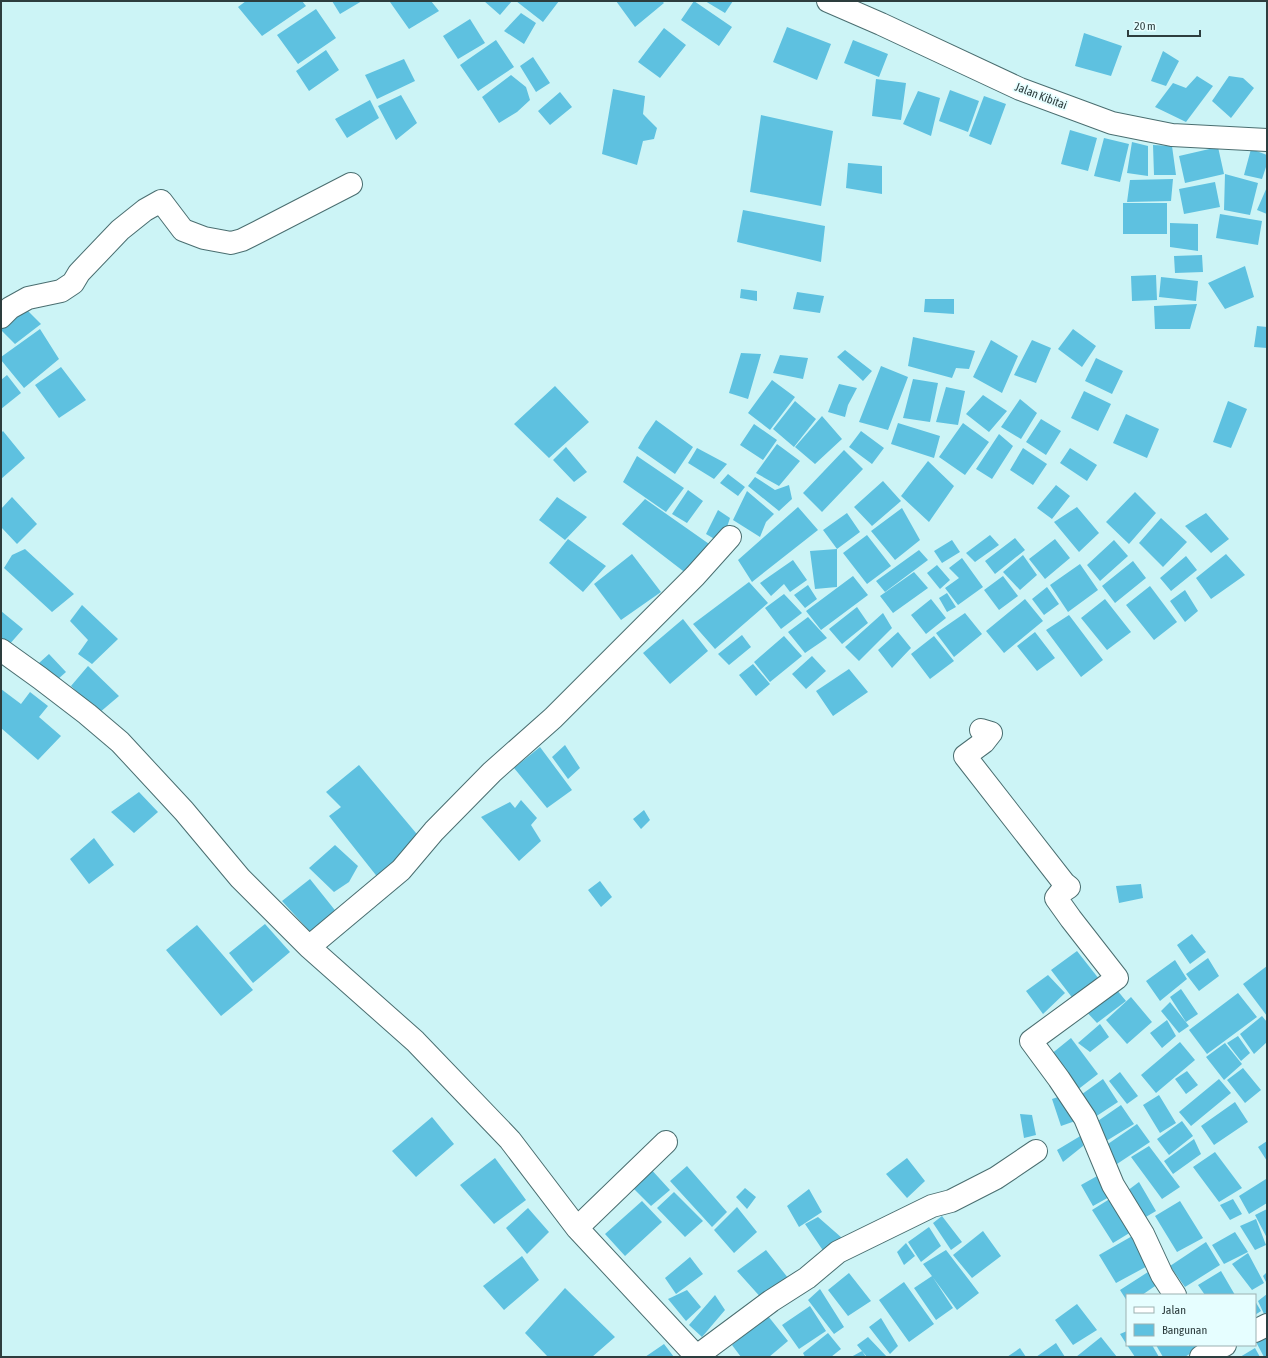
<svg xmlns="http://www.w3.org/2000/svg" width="1268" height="1358" font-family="'Asap Condensed',sans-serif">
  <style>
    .building { fill: #5ec1e0 }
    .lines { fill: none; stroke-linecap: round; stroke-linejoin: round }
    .minor-casing { stroke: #4a6e70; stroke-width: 24 }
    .minor { stroke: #fff; stroke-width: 22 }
    .labels { text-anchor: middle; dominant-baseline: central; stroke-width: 3.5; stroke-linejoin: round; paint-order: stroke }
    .street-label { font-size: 12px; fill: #2d3d3e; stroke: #e6feff }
  </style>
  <rect width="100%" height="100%" fill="#ccf4f6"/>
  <path class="building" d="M246,1H302L306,6L262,36L238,7Z
    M332,1H362L340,14Z
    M391,1H431L439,11L409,29L390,2Z
    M484,1H512L500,15Z
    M516,1H559L543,22Z
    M616,1H662L664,3L635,27Z
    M694,1L732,27L719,46L681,20Z
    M705,1H733L725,13Z
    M316,9L336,38L298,64L277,35Z
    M521,13L536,23L524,44L504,31Z
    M470,19L485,43L458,59L443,36Z
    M787,27L831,44L817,80L773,62Z
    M664,28L686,45L660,78L638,62Z
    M1084,33L1122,46L1111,76L1075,66Z
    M496,40L514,67L478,91L460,65Z
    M853,40L888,54L879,77L844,63Z
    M326,50L339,70L309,91L296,71Z
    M1163,51L1179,61L1166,86L1151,81Z
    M533,57L550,83L536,92L520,66Z
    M404,59L415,81L377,99L365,75Z
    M511,75L526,87L530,100L517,112L499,123L482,97Z
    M1197,76L1213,86L1186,122L1155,107L1173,83L1186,88Z
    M1229,76L1243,78L1254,88L1231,118L1212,101Z
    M876,79L906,83L901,120L872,116Z
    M613,89L645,96L643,114L657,128L654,139L643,141L637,165L602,154Z
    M950,90L979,101L968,132L939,121Z
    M918,91L940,98L931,136L903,124Z
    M560,92L572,107L550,125L538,111Z
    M401,95L417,123L396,140L378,106Z
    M984,96L1006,104L991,145L969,136Z
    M370,100L379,118L347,138L335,119Z
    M761,115L833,131L821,206L750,192Z
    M1070,130L1097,138L1088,171L1061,164Z
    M1104,138L1129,144L1120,182L1094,176Z
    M1132,142L1148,146V176L1127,173Z
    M1153,145L1172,146L1176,175H1154Z
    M1218,147L1224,174L1185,183L1179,156Z
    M1251,149L1267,155V164L1262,179L1244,175Z
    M848,163L882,166V194L846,188Z
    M1225,174L1258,183L1250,215L1224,210Z
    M1173,179L1171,201L1127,202L1130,180Z
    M1215,182L1220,207L1184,214L1179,189Z
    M1267,187V214L1257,210Z
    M1123,203H1167V234H1123Z
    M743,210L825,226L821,262L737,242Z
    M1220,214L1262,221L1258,245L1216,238Z
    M1170,223L1198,224V251L1170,247Z
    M1202,255L1203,272L1175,273L1174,256Z
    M1245,266L1254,297L1225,309L1208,283Z
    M1156,275L1157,300L1132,301L1131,276Z
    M1161,277L1198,281L1196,301L1159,297Z
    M741,289L757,291V301L740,298Z
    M797,292L824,296L820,313L793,309Z
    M925,299H954V314L924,312Z
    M1197,304L1190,329H1155L1154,306Z
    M22,305L41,324L15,344L1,330V324Z
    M1257,326L1267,327V348L1254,347Z
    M40,329L59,359L24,388L1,360V357Z
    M1073,329L1096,346L1082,367L1058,349Z
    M913,337L975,351L969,369L956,368L952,378L908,366Z
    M991,340L1018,356L1002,393L973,377Z
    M1032,340L1051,348L1036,383L1014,375Z
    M845,350L872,371L863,381L837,357Z
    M741,353L761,354L748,399L729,393Z
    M780,355L808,358L803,379L773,373Z
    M1096,358L1123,371L1112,394L1085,381Z
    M881,366L908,377L888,430L859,422Z
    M61,367L86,400L59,418L35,385Z
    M7,375L21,393L1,409V380Z
    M913,379L938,383L930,422L903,418Z
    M772,380L795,397L770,430L748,413Z
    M839,384L857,388L848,405L845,417L828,412Z
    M555,386L589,422L549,458L514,424Z
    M946,387L965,391L958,425L936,422Z
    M1084,391L1111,404L1098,431L1071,418Z
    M983,395L1007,411L989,432L966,414Z
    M1020,399L1037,413L1021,439L1001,427Z
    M795,401L816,419L794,447L773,429Z
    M1228,401L1247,409L1231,448L1213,442Z
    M1126,414L1159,429L1147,458L1113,443Z
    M822,416L842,439L815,464L795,447Z
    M1041,419L1061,431L1046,455L1026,442Z
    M656,420L693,447L675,474L638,448L645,436Z
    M898,423L940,436L934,458L891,444Z
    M963,423L989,442L965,475L939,457Z
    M754,424L777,440L763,460L740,445Z
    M3,431L25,458L1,479V433Z
    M861,431L884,448L872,464L849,447Z
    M999,434L1013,446L992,479L976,469Z
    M777,444L800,461L779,486L756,473Z
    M566,447L587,472L574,482L553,460Z
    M697,448L727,464L714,479L688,463Z
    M1023,448L1047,464L1033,485L1010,470Z
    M1070,448L1097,465L1087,481L1060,463Z
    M844,450L863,469L822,512L803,493Z
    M637,456L684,488L666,512L623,482Z
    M928,461L954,486L929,522L901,496Z
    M728,474L745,487L738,496L720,483Z
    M755,477L775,490L789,485L792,499L779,511L748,486Z
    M883,481L901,501L872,526L854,507Z
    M1056,485L1070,496L1052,519L1037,508Z
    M688,490L703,501L687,523L672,514Z
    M747,491L774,514L766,522L760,537L733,520Z
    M1135,492L1156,513L1129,544L1106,522Z
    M12,497L37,524L17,544L1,527V509Z
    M557,497L587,517L565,540L539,520Z
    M645,499L712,546L687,574L622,524Z
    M798,507L818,530L752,582L738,560Z
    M1077,507L1099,533L1079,552L1054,522Z
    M902,508L920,540L895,560L871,531Z
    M718,510L730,518L727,527L718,541L706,534Z
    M847,513L860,532L837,549L823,530Z
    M1206,513L1229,539L1211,553L1185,526Z
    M1161,518L1187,542L1163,567L1139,543Z
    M867,535L891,566L867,584L843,553Z
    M990,535L999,545L975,562L966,553Z
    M1015,538L1025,550L995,574L985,561Z
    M568,539L606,566L583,592L549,563Z
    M1055,539L1070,558L1045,579L1029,559Z
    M952,540L960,552L942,563L934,551Z
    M1114,540L1128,556L1100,581L1087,565Z
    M25,549L74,594L52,612L4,568L12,555Z
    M837,549V587L815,589L810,551Z
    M919,550L928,560L885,592L876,581Z
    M632,554L661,592L621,620L594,584Z
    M1226,554L1245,575L1211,599L1196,578Z
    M1023,555L1037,575L1020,590L1003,572Z
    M1186,556L1197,570L1171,591L1160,578Z
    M962,558L983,587L958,605L945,588L959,578L949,568Z
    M793,560L807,580L790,592L784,584L771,596L760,583Z
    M1133,561L1146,578L1115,603L1102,586Z
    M1080,564L1098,590L1068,612L1050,585Z
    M937,565L950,580L940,589L927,573Z
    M914,572L928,588L893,613L880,596Z
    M853,576L868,595L821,630L806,611Z
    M1003,576L1018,596L999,610L984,590Z
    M749,582L768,603L715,649L693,624Z
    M808,585L817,599L805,608L794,595Z
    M1150,586L1177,622L1154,640L1126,605Z
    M1047,587L1059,604L1044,615L1032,599Z
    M1185,590L1198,611L1185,622L1170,601Z
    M947,593L956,607L947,612L939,598Z
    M784,594L802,613L781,629L765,608Z
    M931,599L946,618L926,634L911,615Z
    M1025,599L1043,621L1004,653L986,631Z
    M1105,599L1131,632L1107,650L1081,618Z
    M82,605L118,639L92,664L78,654L88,640L70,621Z
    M857,607L868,623L842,644L829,629Z
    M1,611L23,629L8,646L1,641Z
    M883,613L892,628L859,661L845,647Z
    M965,613L982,634L954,657L936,633Z
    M1069,615L1103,660L1081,677L1046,630Z
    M808,617L827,638L805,653L788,632Z
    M683,619L708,651L670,684L643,653Z
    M898,632L911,648L892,668L878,650Z
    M1035,632L1055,658L1037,671L1017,646Z
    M742,635L751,647L729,665L718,654Z
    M784,636L802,656L770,682L754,662Z
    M934,636L954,661L930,679L911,654Z
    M49,654L66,672L57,680L39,663Z
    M812,656L826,671L806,689L792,674Z
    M753,664L770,684L756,696L739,675Z
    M88,666L119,696L99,713L71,686Z
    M849,669L868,692L833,716L816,691Z
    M1,689L21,704L30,692L48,706L39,717L61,736L38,760L1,728Z
    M565,745L580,768L568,779L552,757Z
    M540,747L572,790L547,808L514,768Z
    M359,765L421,839L379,879L329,816L341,807L326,792Z
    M139,792L158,812L134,833L111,812Z
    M521,800L537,818L531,825L541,841L519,861L481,817L510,802L515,808Z
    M644,810L650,820L641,829L633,819Z
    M94,838L114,865L89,884L70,859Z
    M335,845L358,866L349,882L334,892L309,868Z
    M310,879L338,914L313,935L282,901Z
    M600,881L612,897L601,907L588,890Z
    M1141,884L1143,898L1119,903L1116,886Z
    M265,924L290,952L253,983L229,953Z
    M197,925L253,990L221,1016L166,950Z
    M1192,934L1206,952L1190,964L1177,945Z
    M1077,951L1099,979L1074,1000L1051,970Z
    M1208,958L1219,976L1199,991L1186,974Z
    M1175,960L1187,979L1160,1001L1146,981Z
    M1267,966V1016L1243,984Z
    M1048,975L1065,993L1043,1014L1026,991Z
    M1112,984L1126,1001L1097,1023L1083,1008Z
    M1181,989L1198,1014L1186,1022L1170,997Z
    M1238,993L1257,1017L1207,1054L1189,1030Z
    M1131,997L1152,1022L1127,1044L1106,1020Z
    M1170,1002L1189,1026L1179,1033L1161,1011Z
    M1262,1016L1267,1022V1042L1254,1054L1240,1034Z
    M1167,1020L1176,1036L1162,1048L1150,1033Z
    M1100,1024L1109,1037L1090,1052L1078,1043Z
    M1238,1036L1250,1053L1241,1061L1227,1043Z
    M1071,1038L1098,1074L1076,1091L1050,1055Z
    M1180,1042L1195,1060L1156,1093L1141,1075Z
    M1225,1043L1242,1064L1224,1080L1206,1057Z
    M1243,1068L1261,1090L1245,1103L1227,1080Z
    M1187,1071L1198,1085L1186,1094L1175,1079Z
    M1120,1072L1138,1096L1127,1104L1109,1081Z
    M1103,1079L1118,1102L1092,1119L1078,1097Z
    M1219,1079L1231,1093L1191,1126L1179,1112Z
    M1064,1095L1078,1120L1061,1126L1052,1099Z
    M1159,1095L1176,1123L1160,1133L1143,1105Z
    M1235,1102L1248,1122L1214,1145L1201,1126Z
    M1121,1105L1134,1124L1103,1143L1092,1125Z
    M1020,1114L1032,1115L1036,1135L1024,1138Z
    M432,1117L454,1144L416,1177L392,1151Z
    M1182,1121L1193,1136L1169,1155L1157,1139Z
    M1137,1124L1150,1142L1117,1164L1105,1146Z
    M1082,1135L1083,1146L1063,1162L1057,1150Z
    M1194,1139L1201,1154L1173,1174L1164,1161Z
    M1267,1141V1161L1258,1147Z
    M1149,1146L1180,1187L1162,1199L1131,1157Z
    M1215,1152L1242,1188L1219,1202L1193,1167Z
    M495,1158L526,1200L494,1224L460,1185Z
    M907,1158L925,1181L907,1198L886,1174Z
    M687,1166L727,1212L712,1227L670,1181Z
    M649,1167L670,1190L651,1206L631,1186Z
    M1099,1175L1111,1196L1093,1206L1081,1185Z
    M1266,1179L1267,1180V1203L1249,1214L1239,1196Z
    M1139,1182L1156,1211L1139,1221L1123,1194Z
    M745,1188L756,1197L747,1209L736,1197Z
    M809,1189L822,1212L799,1227L787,1206Z
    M674,1192L703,1221L685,1237L657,1208Z
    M1116,1195L1136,1229L1113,1243L1092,1210Z
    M1233,1199L1242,1214L1230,1220L1220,1205Z
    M642,1201L662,1222L625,1256L605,1234Z
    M1180,1201L1203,1238L1177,1252L1155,1216Z
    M737,1207L757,1232L734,1253L714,1230Z
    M528,1208L549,1232L527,1254L506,1228Z
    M1267,1209V1238L1255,1215Z
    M942,1216L962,1242L951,1250L933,1223Z
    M818,1217L842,1238L824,1252L805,1224Z
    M1256,1219L1266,1245L1255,1250L1240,1226Z
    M929,1227L941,1246L921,1262L908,1242Z
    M983,1231L1001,1256L972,1278L953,1255Z
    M1235,1232L1248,1252L1224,1264L1212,1245Z
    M1134,1235L1153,1263L1116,1283L1099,1255Z
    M1206,1242L1220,1265L1185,1287L1170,1266Z
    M906,1243L915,1256L904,1265L897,1252Z
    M766,1250L792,1283L765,1302L737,1271Z
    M946,1250L979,1293L957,1310L923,1264Z
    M1248,1253L1264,1283L1252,1290L1232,1264Z
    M522,1256L539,1280L504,1310L483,1286Z
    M690,1257L703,1274L676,1294L665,1278Z
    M1221,1271L1235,1295H1205L1198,1285Z
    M1148,1272L1158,1284L1142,1295H1127V1301L1120,1290Z
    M1267,1272V1284L1263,1276Z
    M849,1273L871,1301L848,1316L828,1290Z
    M932,1276L953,1308L936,1320L914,1288Z
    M904,1282L934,1324L909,1342L879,1300Z
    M565,1288L615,1337L592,1357H548L525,1333Z
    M820,1289L844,1327L834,1334L808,1300Z
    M687,1290L701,1307L686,1321L668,1299Z
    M1267,1294V1312L1264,1314L1258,1301Z
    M715,1295L725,1310L702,1337L689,1325Z
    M1255,1301L1261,1311L1255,1315Z
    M1077,1304L1097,1330L1073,1345L1055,1320Z
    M810,1306L826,1331L799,1349L782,1325Z
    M768,1316L788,1341L769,1357H741L732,1345Z
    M881,1318L898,1346L890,1354L869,1327Z
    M1127,1331V1345L1120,1334Z
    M1267,1331V1357H1264L1255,1340Z
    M828,1333L841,1349L831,1357H805L803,1353Z
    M868,1337L887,1357H867L857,1345Z
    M1101,1337L1117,1357H1076Z
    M1056,1343L1065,1357H1036Z
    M664,1344L674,1357H645Z
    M1127,1345H1152L1159,1357H1135Z
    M1156,1345H1203L1185,1357H1163Z
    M1020,1348L1026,1357H1007Z
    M1255,1348L1260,1357H1240Z
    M862,1351L866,1357H851Z"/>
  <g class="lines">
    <defs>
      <path id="minor" d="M828,1L881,24L1020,89L1112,123L1172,135L1267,140
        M1,317L10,308L28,298L61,291L73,283L79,273L120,230L145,210L161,201L183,230L204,238L231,243L242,240L258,232L351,184
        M1,650L40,678L87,714L120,742L184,811L240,878L309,947L415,1041L510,1140L577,1228L697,1357
        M981,730L991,733L984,742L965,756L1064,883L1069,887L1060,893L1056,898L1071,919L1117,978L1031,1041L1059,1079L1085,1118L1113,1185L1143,1234L1162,1275L1175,1295
        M309,947L401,870L434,831L492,772L553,718L695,576L730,537
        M577,1228L666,1142
        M1255,1331L1267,1325
        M697,1356L771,1301L807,1278L838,1252L932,1206L951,1201L996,1178L1036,1151
        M1201,1357L1210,1351L1225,1345"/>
    </defs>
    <use href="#minor" class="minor-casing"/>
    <use href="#minor" class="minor"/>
  </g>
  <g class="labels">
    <g class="street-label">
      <text transform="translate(1041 96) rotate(21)">Jalan Kibitai</text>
    </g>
  </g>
  <rect width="1268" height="1358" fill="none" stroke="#2d3d3e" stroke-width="4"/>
  <rect x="1126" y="1294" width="130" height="52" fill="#e6feff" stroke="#9cb1b2"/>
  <rect x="1134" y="1307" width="20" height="6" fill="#ffffff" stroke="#9cb1b2"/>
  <text x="1162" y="1314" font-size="12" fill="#2d3d3e">Jalan</text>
  <rect x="1134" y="1324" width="20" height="12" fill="#5ec1e0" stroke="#9cb1b2"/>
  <text x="1162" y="1334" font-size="12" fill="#2d3d3e">Bangunan</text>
  <path d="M1128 30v6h72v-6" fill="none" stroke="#2d3d3e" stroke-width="2"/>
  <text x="1134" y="30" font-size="12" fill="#2d3d3e" stroke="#e6feff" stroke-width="3" paint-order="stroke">20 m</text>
</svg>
